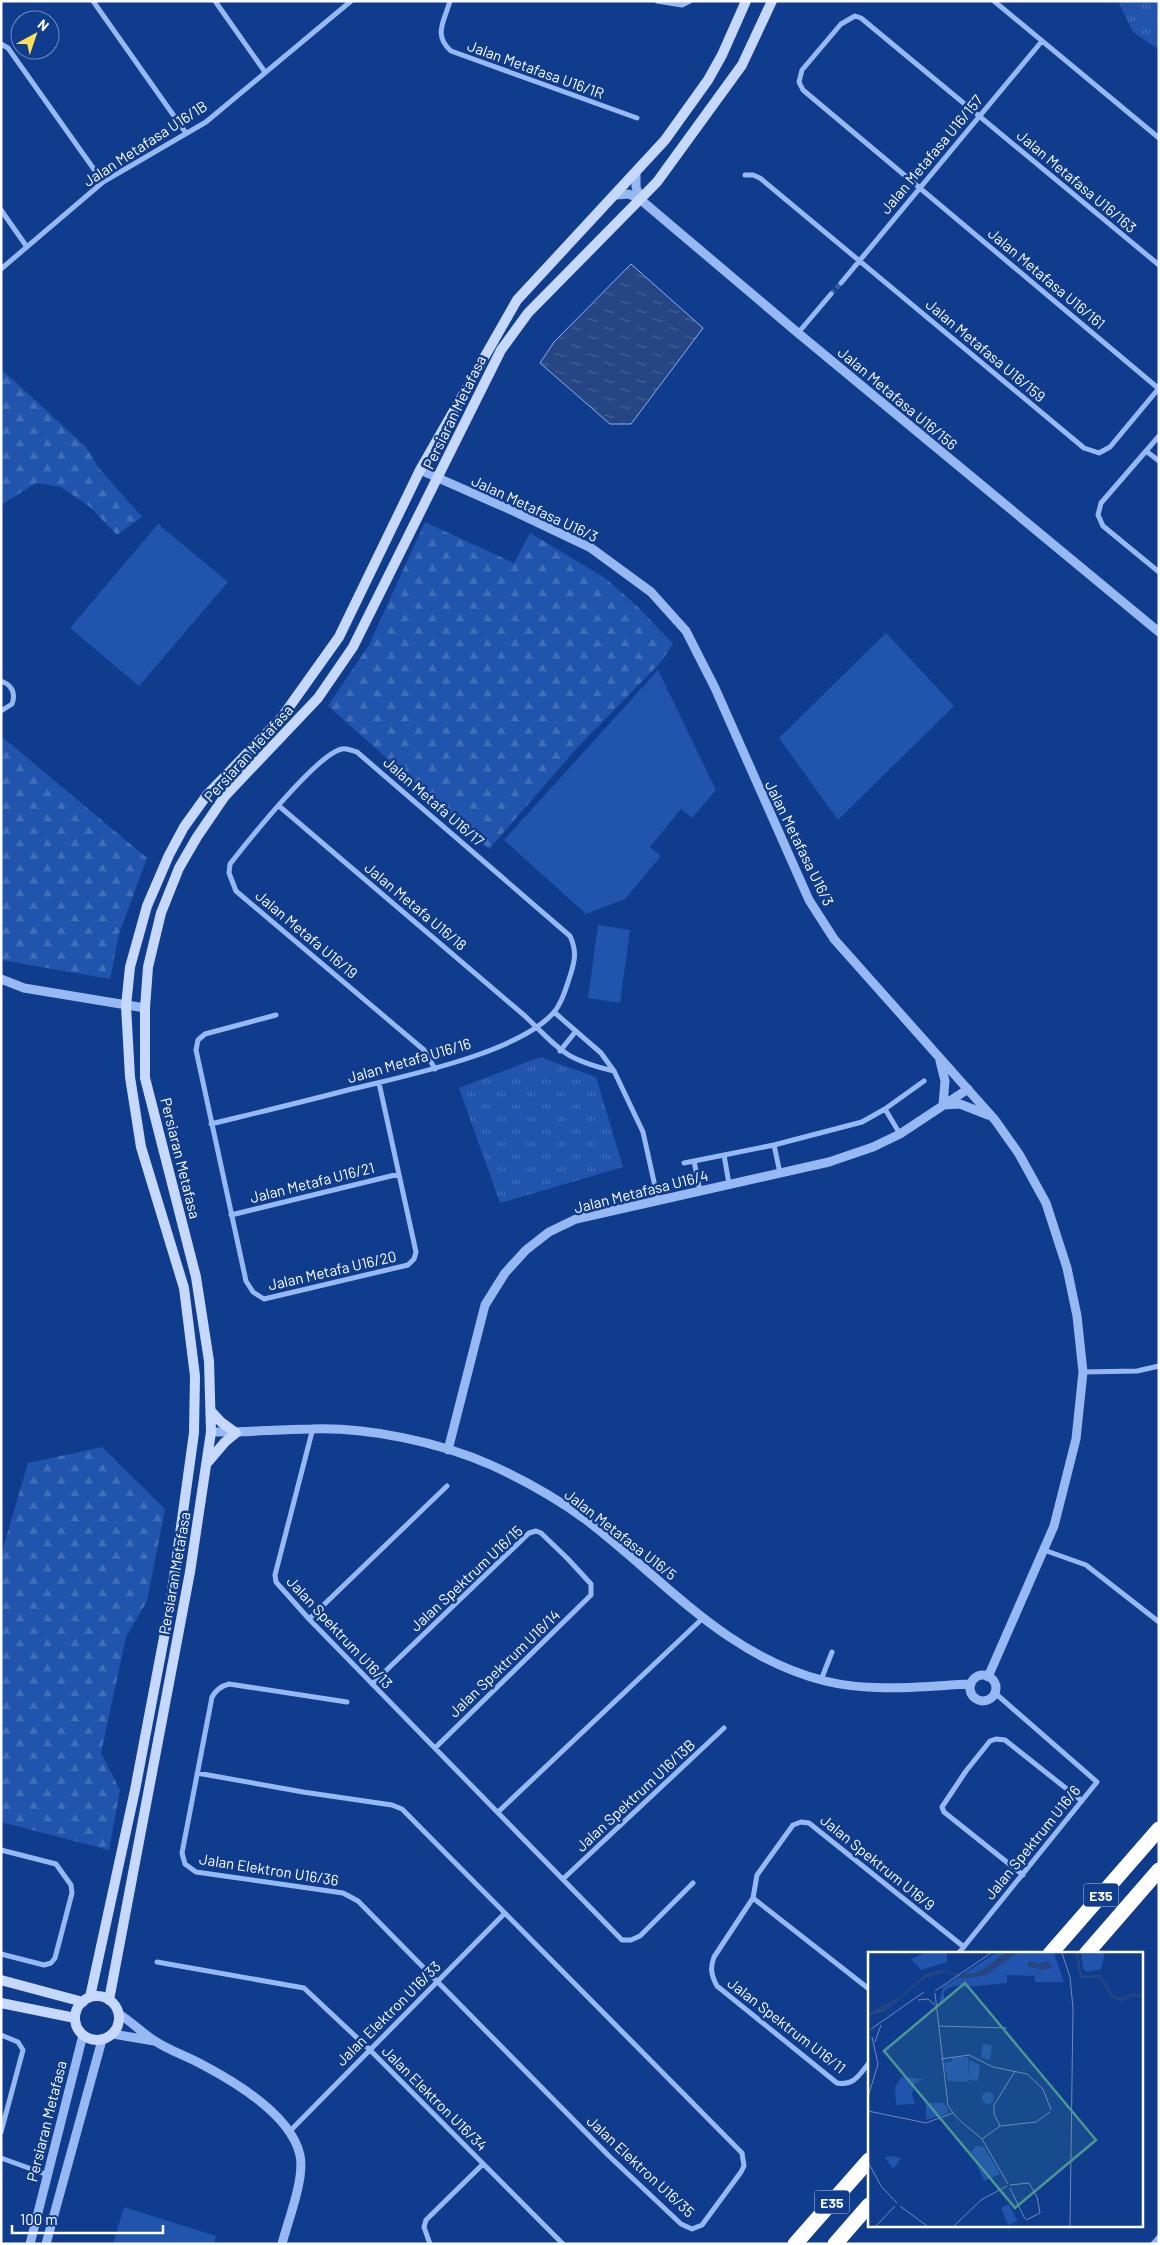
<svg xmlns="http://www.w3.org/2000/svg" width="1160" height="2245" font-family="Barlow,sans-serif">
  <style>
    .grass { fill: url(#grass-tufts) }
    .forest { fill: url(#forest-firs) }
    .garden { fill: #2154ad }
    .water { fill: url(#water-ripples); stroke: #88b2f6 }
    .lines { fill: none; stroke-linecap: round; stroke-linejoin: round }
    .minor-tunnel { stroke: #34599e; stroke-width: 5; stroke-dasharray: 5 2.5; stroke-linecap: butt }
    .minor { stroke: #97b9f3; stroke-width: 5 }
    .tertiary { stroke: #97b9f3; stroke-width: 9 }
    .secondary { stroke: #c6d9fd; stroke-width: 10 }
    .motorway { stroke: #fff; stroke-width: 15 }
    .labels { text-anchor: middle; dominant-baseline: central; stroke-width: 5; stroke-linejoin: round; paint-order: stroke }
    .shield { fill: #103c8d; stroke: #b7c4dd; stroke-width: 1 }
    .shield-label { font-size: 14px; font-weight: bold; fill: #fff }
    .street-label { font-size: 15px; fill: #fff; stroke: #103c8d }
    .inset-river { fill: none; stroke: #254683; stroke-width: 2.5 }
    .inset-road { fill: none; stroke: #708abb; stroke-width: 1 }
    .view { fill: #4b9892; fill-opacity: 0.15; stroke: #4b9892; stroke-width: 2.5 }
    .inset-edge { fill: none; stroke: #fff; stroke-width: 2.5 }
  </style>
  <defs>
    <pattern id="grass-tufts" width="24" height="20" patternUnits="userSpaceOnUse" patternTransform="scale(1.25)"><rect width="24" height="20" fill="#2154ad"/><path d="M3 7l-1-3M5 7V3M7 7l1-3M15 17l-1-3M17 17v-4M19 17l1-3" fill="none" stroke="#426eb9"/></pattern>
    <pattern id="forest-firs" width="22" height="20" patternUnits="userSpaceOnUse" patternTransform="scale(1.25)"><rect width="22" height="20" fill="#2154ad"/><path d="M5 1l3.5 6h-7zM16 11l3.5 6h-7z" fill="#426eb9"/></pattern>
    <pattern id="water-ripples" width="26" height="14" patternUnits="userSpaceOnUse" patternTransform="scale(1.25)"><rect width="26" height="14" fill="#254683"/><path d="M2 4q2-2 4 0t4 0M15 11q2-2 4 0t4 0" fill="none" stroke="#466296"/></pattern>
  </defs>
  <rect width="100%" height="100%" fill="#103c8d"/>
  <path class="grass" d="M1118,1H1159V50L1133,32Z
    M540,1057L596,1077L623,1167L500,1203L459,1088Z"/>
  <path class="forest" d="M1,369L86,447L98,467L142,517L117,535L90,507L61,487L36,483L1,505Z
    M425,522L514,563L530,533L605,578L638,607L673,644L660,663L577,748L489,849L328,706L369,645Z
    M1,736L147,858L119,934L110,979L1,960Z
    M102,1447L165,1509L147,1601L126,1637L101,1753L120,1790L109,1850L1,1822V1555L28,1463Z"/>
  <path class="garden" d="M158,524L228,582L139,686L70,628Z
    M886,633L954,706L838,820L779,738Z
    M658,670L716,790L692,818L681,809L650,847L661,856L625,899L586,914L504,840Z
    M598,925L630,930L620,1003L588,998Z
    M124,2207L216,2236L214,2244H113Z"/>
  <path class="water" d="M631,264L703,328L631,424H610L540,363L554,342Z"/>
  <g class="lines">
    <path class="minor-tunnel" d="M831,294L841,283"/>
    <path class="minor" d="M93,1L186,133
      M215,1L265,72
      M450,1C444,22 433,35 451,51L637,118
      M657,1L682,5L690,1
      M994,1L1159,138
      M1,44L8,48L103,182
      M745,175H753L760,178L1084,448L1099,453L1110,447L1159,388
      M1,210L27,247
      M1,269L103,182L206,122L351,1
      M841,283L1042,41
      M798,333L831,294
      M1158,388L803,90L799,82L802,70L841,24L855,16L861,18L1159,265
      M1159,436L1101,503L1098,515L1103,526L1159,572
      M1146,451L1159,461
      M1,681C12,685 16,693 12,704L1,711
      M279,806L525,1016C561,1051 564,1059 614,1071
      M554,1012L601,1053L614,1071L643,1132L658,1200
      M276,1015L205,1034L198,1040L196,1050L246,1281L253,1292L264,1299L408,1265L414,1259L416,1252L379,1083
      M560,1051L576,1031
      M885,1109L900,1134
      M211,1124C256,1113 302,1102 348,1090C400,1077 521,1053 555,1011C563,1001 566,988 570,976C575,961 577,951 570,936L357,752C353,751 347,748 342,749C318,753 248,841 230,864L229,873L236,891L424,1050L435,1069
      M774,1145L780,1173
      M724,1155L729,1184
      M694,1161L700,1191
      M684,1163L774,1145L862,1122L885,1109L924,1081
      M231,1215L399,1174
      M1083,1372L1137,1371L1159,1366
      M313,1428L275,1575L276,1582L309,1619L622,1940H631L640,1936L693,1883
      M1044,1550L1086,1565L1159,1622
      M309,1619L447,1486
      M821,1680L832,1652
      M372,1684L529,1533L536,1531L541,1533L567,1558L591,1584V1595L435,1748
      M197,1773L303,1792L392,1805L402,1809L742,2153L744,2166L741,2172L702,2225L692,2229L681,2224L609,2156L358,1901L343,1893L196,1872L185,1864L182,1853L212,1697C216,1690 221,1686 229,1684L347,1702
      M498,1812L703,1618
      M1,1850L56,1864L71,1885L72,1893L55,1958L51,1963L44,1965L1,1954
      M1023,1875L944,1812L942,1807L966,1771L990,1741L996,1739L1005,1740L1082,1801
      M563,1879L724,1728
      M753,1898L869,1989
      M958,1954L1097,1782L995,1693
      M157,1962L304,1988L370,2050L563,2244
      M1,2035L18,2042L23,2050L1,2132
      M869,2063C859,2075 854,2086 837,2083L717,1986C711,1975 710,1968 714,1957L753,1898L757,1875L793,1825L801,1822L809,1823L964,1947
      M290,2131L504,1914
      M1,2158L48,2175
      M430,2244L424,2227L426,2220L483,2164
      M1153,2244L1159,2237"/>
    <path class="tertiary" d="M636,174V187L641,200L798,333L1159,632
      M616,195L629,194L641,200
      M420,470L511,510L591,548L651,592L686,631L715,688L809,900L834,939L995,1120L1019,1154L1046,1203L1067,1268L1077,1316L1083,1372L1076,1439L1054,1526L988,1677
      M1,979L24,988L145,1008
      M940,1061L945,1081L943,1105L960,1104L988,1115
      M211,1432C245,1433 278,1429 311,1429C368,1427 439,1442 491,1465C524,1480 556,1498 585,1519C664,1579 725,1656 825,1681C873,1693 923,1686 971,1684
      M448,1450L485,1305L505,1273L526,1250L549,1232L576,1219L829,1162L873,1147L900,1134L968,1089
      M970 1688a13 13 0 1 1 26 0a13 13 0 1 1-26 0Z
      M119,2014C132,2022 142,2033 155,2041C170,2051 187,2056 203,2065C237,2083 291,2116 300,2155C305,2179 288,2220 282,2244
      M113,2034L154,2041
      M30,2244L83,2035
      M46,2244L102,2040"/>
    <path class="secondary" d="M208,1462L225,1442L236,1433L221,1422L211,1411
      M1,1980L83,2002
      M75 2018a22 22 0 1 1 44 0a22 22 0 1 1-44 0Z
      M90,1997L135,1790L170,1606L194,1433L195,1376L184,1288L141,1147L130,1077L126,1006L130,967L147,906L169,855L184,827L207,795L282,717L339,637L420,470L517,300L665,140L708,80L722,55L746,1
      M109,2000L190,1572L211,1432L209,1361L196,1277L145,1078V1008L148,967L161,913L179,868L197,837L225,796L318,698L353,647L501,350L528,313L657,182L742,65L772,1
      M1,2003L75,2018"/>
    <path class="motorway" d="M1050,1954L1159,1829
      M1086,1954L1159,1870
      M795,2244L869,2160
      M835,2244L869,2205"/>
  </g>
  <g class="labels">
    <g class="shield">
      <rect x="1083.5" y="1883.5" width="35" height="23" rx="4"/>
      <rect x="814.5" y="2190.5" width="35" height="23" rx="4"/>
    </g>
    <g class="shield-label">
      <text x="1101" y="1895">E35</text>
      <text x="832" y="2202">E35</text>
    </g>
    <g class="street-label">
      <text transform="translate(536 69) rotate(20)">Jalan Metafasa U16/1R</text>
      <text transform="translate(145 143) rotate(-33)">Jalan Metafasa U16/1B</text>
      <text transform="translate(931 154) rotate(-50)">Jalan Metafasa U16/157</text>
      <text transform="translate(1077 181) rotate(40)">Jalan Metafasa U16/163</text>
      <text transform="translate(1047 278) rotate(40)">Jalan Metafasa U16/161</text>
      <text transform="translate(986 350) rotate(40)">Jalan Metafasa U16/159</text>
      <text transform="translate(898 398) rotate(40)">Jalan Metafasa U16/156</text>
      <text transform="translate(454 412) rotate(-64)">Persiaran Metafasa</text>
      <text transform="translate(535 508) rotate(25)">Jalan Metafasa U16/3</text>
      <text transform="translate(248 753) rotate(-48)">Persiaran Metafasa</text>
      <text transform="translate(434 801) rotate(41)">Jalan Metafa U16/17</text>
      <text transform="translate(800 843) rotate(64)">Jalan Metafasa U16/3</text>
      <text transform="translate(416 906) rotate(40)">Jalan Metafa U16/18</text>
      <text transform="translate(307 934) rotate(40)">Jalan Metafa U16/19</text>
      <text transform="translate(409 1060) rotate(-16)">Jalan Metafa U16/16</text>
      <text transform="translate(181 1158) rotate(76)">Persiaran Metafasa</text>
      <text transform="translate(312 1182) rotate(-14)">Jalan Metafa U16/21</text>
      <text transform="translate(641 1191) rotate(-14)">Jalan Metafasa U16/4</text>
      <text transform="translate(332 1270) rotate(-13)">Jalan Metafa U16/20</text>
      <text transform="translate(621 1534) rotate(38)">Jalan Metafasa U16/5</text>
      <text transform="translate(174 1573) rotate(-80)">Persiaran Metafasa</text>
      <text transform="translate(466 1578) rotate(-43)">Jalan Spektrum U16/15</text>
      <text transform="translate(340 1632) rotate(47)">Jalan Spektrum U16/13</text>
      <text transform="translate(504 1663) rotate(-44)">Jalan Spektrum U16/14</text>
      <text transform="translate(635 1795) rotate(-43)">Jalan Spektrum U16/13B</text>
      <text transform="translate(1032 1842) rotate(-51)">Jalan Spektrum U16/6</text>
      <text transform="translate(878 1862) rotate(39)">Jalan Spektrum U16/9</text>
      <text transform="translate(269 1869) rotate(9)">Jalan Elektron U16/36</text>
      <text transform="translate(388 2013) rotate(-45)">Jalan Elektron U16/33</text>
      <text transform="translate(787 2025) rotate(38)">Jalan Spektrum U16/11</text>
      <text transform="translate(435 2098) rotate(45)">Jalan Elektron U16/34</text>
      <text transform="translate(46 2121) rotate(-76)">Persiaran Metafasa</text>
      <text transform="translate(641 2166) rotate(43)">Jalan Elektron U16/35</text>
    </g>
  </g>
  <g transform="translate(868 1952)">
    <rect width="275" height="275" fill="#103c8d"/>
    <path d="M57,1H79V10L53,18L43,7ZM128,1H186L196,30H167V24L139,23V31L97,35L91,33L81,36L76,39V49L71,50L75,35ZM213,1H237L233,17L219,20L215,17ZM114 146a6 6 0 1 1 12 0a6 6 0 1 1-12 0ZM22,204L33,206L25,217L17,205ZM141,252L149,269L140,273L133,256Z" fill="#2154ad"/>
    <path d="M84,105H100V130L80,129L76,111L84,109ZM33,125L56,127L47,131L44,142L47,152L28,153L27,136ZM58,151H76L81,161L58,168ZM108,194L116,195L132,222L116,229L103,200Z" fill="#2154ad"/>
    <path d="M115,92L124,93L122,108L113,105ZM101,108L112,113L110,129L100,128Z" fill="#2154ad"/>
    <path d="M137,1H149L118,23L96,27L78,20L57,26L17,59L0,64V61L30,46L58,22L74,18L94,23L111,20ZM161,9L170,12L180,9L184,16L174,18L159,14Z" fill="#254683"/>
    <path class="inset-river" d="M209,1L213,25L232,24L244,44L254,48L266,42L275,45"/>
    <path class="inset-road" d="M194,1L202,25L205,56L202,274M67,39L123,1M67,41L80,154L89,166L114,187L140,232M50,48L60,47L67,53M70,74L139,76M3,77L56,40M7,90L13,73M73,107L101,103L125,115L159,122L175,137L183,158M0,145L10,112L4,85M0,159L58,171L85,161M132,174L126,162V153L147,119M114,187L132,174L168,170L182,160M0,210L13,234L29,251M142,233L161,231L169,245L172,261L158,268M142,236L157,267M32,254L59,274M8,274L27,254M86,274L113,248L139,234"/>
    <path class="view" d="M97,31L228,188L147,256L16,99Z"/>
    <rect width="275" height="275" class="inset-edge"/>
  </g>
  <rect width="1160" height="2245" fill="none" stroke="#ffffff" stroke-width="5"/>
  <g transform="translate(35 35) rotate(40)"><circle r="24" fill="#103c8d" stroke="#708abb"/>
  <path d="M0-4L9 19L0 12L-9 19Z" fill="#ffdd59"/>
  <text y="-8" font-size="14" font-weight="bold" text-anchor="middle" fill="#ffffff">N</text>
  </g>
  <path d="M12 2225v8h151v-8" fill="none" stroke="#ffffff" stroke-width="2.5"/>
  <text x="20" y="2225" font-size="15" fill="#ffffff" stroke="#103c8d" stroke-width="4" paint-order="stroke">100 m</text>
</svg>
